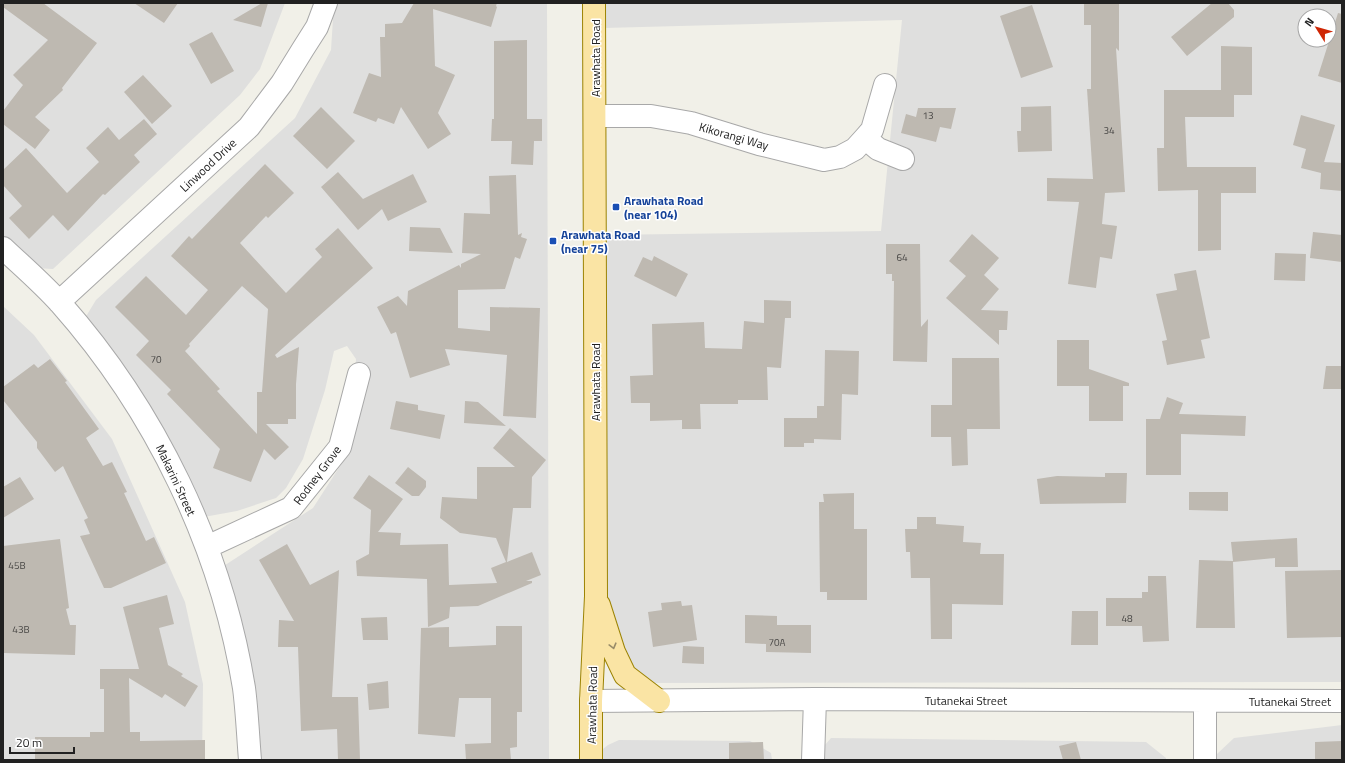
<svg xmlns="http://www.w3.org/2000/svg" width="1345" height="763" font-family="'Titillium Web',sans-serif">
  <style>
    .residential { fill: #dfdfde; fill-rule: evenodd }
    .building { fill: #beb9b1; fill-rule: evenodd }
    .lines { fill: none; stroke-linecap: round; stroke-linejoin: round }
    .minor-casing { stroke: #a8a8a8; stroke-width: 24 }
    .major-casing { stroke: #9c8303; stroke-width: 24 }
    .minor { stroke: #fff; stroke-width: 22 }
    .major { stroke: #fae4a4; stroke-width: 22 }
    .oneway { stroke: #988c69 }
    .transit-dot { fill: #1a4fb4; stroke: #fff; stroke-width: 1.5 }
    .labels { text-anchor: middle; dominant-baseline: central; stroke-width: 3; stroke-linejoin: round; paint-order: stroke }
    .number-label { font-size: 10px; fill: #484745 }
    .street-label { font-size: 12px; fill: #212121; stroke: #fff }
    .transit-label { font-size: 12px; font-weight: bold; fill: #164399; stroke: #fff; text-anchor: start }
  </style>
  <rect width="100%" height="100%" fill="#f1f0e8"/>
  <path class="residential" d="M3,3H285L260,69L240,95L53,269L20,267L3,252Z
    M334,3H547L549,760H239L238,646L216,571L313,508L351,449L356,359L347,346L334,351L325,390L303,459L286,488L276,498L237,511L198,518L85,318L96,300L295,118L331,50Z
    M603,3H1342V682L637,683L605,639L603,235L881,231L902,20L604,28ZM1305,16H1329V40H1305Z
    M3,306L34,335L112,439L185,602L203,684L202,760H3Z
    M1342,725V760H1214L1217,754L1234,738Z
    M831,738L1146,742L1166,758V760H818V753Z
    M619,740L750,741L771,753L772,760H598V753L608,745Z"/>
  <path class="building" d="M3,3H43L97,43L62,88L63,90L35,117L50,130L35,149L3,124V111L23,85L13,75L48,40L3,7Z
    M134,3H178L164,23Z
    M262,3H268L261,27L233,20Z
    M414,3H497L496,6L497,7L491,27L433,9L435,66L455,75L438,113L451,134L428,149L401,107L394,124L378,118L376,122L353,113L369,73L381,77L380,37H385V24L402,23Z
    M1084,3H1119V51L1116,48L1125,192L1105,193L1102,224L1117,226L1112,259L1100,257L1096,288L1068,284L1079,202L1047,201V178L1093,179L1087,89H1091V25H1084Z
    M1212,3H1228L1234,10V17L1187,56L1171,37Z
    M1032,5L1053,67L1021,78L1000,16Z
    M1338,13L1342,14V83L1318,76Z
    M212,32L234,71L211,84L189,44Z
    M527,40V119H542V141H534L533,165L511,164L512,141H491L492,119H494V41Z
    M1221,46L1252,47V95H1234V117H1185L1187,167H1256V193H1221V250L1198,251V190L1158,191L1157,148H1164V90H1221Z
    M143,75L172,106L152,124L124,92Z
    M1051,106L1052,151L1018,152L1017,131H1021V107Z
    M321,107L355,141L327,169L293,136Z
    M918,108H956L951,129L940,127L936,142L901,133L906,114L916,117Z
    M1301,115L1335,125L1324,162L1342,163V191L1320,189L1321,173L1301,168L1306,149L1293,145Z
    M144,119L157,134L134,155L140,162L105,195L103,194L68,231L53,215L29,239L9,218L22,206L3,185V170L26,148L67,193L99,162L86,148L108,127L119,140Z
    M265,164L294,193L268,218L266,216L240,243L286,293L322,257L315,249L338,228L373,268L275,355L277,358L299,347L296,384V419H288V424H266L289,447L275,460L264,449L251,482L213,468L220,449L167,394L171,390L136,355L149,341L115,307L146,276L186,315L208,290L171,256L189,236L192,239ZM242,286L268,309L262,392H257V434L217,391L220,389L185,351L190,346L189,344Z
    M338,172L363,199L413,174L427,202L388,221L382,209L358,230L321,187Z
    M516,175L518,235L522,233L521,237L527,239L520,259L515,257L505,289L458,290V328L490,331V307L540,308L536,418L503,416L507,355L445,349L450,365L410,378L396,332L391,334L377,307L398,296L407,306L408,291L459,265L461,268V264L481,254L462,253L464,213L490,214L489,176Z
    M410,227L440,228L453,253L409,251Z
    M1313,232L1342,235V262L1310,258Z
    M972,234L999,258L984,275L999,289L981,310L1008,311L1007,330H999V345L946,298L966,276L949,261Z
    M886,244H920L921,327L928,319L927,362L893,361L894,281H892V274H886Z
    M1275,253L1306,254L1305,281L1274,280Z
    M654,256L688,274L676,297L634,276L643,257L652,261Z
    M1196,270L1210,338L1201,340L1205,358L1167,365L1162,341L1167,340L1156,294L1177,290L1174,274Z
    M764,300L791,301V318H785L781,368L767,367L768,400H738V404H700L701,429H682V420L650,421V403H631L630,376L653,375L652,324L704,322L705,348L742,349L744,321L764,323Z
    M1057,340H1089V369L1129,383V386H1123V421H1089V386H1057Z
    M825,350L859,351L858,395L842,394L841,440L814,439V443H804V447H784V418H817V406H824Z
    M952,358H999L1000,429H967L968,465L952,466L951,437H931V405H952Z
    M50,359L67,381L65,382L99,429L86,438L103,466L112,462L127,492L124,493L146,541L154,537L166,563L111,588H104L80,536L90,534L84,520L88,518L63,466L55,472L37,448V442L3,400V387L34,364L38,368Z
    M1326,366H1342V389H1323Z
    M1167,397L1183,403L1179,414L1246,416L1245,436L1181,434V475H1146V419H1160Z
    M396,401L418,405V410L445,415L440,439L390,429Z
    M465,401L478,402L506,426L464,423Z
    M510,428L546,460L532,477L531,508H513L507,562L532,552L541,575L526,581H532V583L478,606L450,607L449,618L428,627L427,579L357,576L356,561L369,554L371,510L353,498L369,475L403,499L378,532L401,533L400,545L448,544L449,585L497,583L491,568L506,562L496,538L460,533L440,518L442,497L477,499V467H515L493,448Z
    M408,467L426,481V487L419,496H412L395,483Z
    M1105,473H1127L1126,503L1040,504L1037,479L1057,476L1105,477Z
    M20,477L34,499L3,518V487Z
    M1189,492H1228V511L1189,510Z
    M854,493V529H867V600H827V592H820L819,502H824L823,494Z
    M917,517H936V524L964,526L963,542L981,543L980,554H1004L1003,605L952,604V639H931L930,578H911L910,552H906L905,529H917Z
    M1297,538L1298,567H1275V558L1233,562L1235,628H1196L1199,560L1233,561L1231,542Z
    M60,539L69,608L66,609L70,625H76L75,655L3,653V546Z
    M287,544L310,585L339,570L332,697H358L360,760H338L337,729L301,731L298,647H278L279,620L294,621L259,560Z
    M1342,570V637L1287,638L1285,571Z
    M1148,576H1166L1169,641L1143,642L1142,626H1106V598H1142V592H1148Z
    M167,595L174,624L159,628L168,665L183,674L181,676L198,686L185,707L165,694L162,698L129,678L130,732H140V741L205,740V760H35V737H90V732H104V689H100V669H139L123,607Z
    M681,601L682,606L692,605L697,640L653,647L648,612L662,610L661,603Z
    M1072,611H1098V645H1071Z
    M745,615L777,616V625H811V653L766,652V644L745,643Z
    M387,617L388,640H363L361,618Z
    M496,626H522V712H517V747L510,748L511,760H466L465,744L491,743V698H459L455,737L418,734L421,628L449,627V647L496,645Z
    M683,646L704,647V664L682,663Z
    M388,681L389,708L369,710L367,684Z
    M1342,741V760H1315V742Z
    M763,742L764,760H729V743Z
    M1076,742L1081,760H1063L1059,746Z"/>
  <g class="lines">
    <defs>
      <path id="minor" d="M595,116H651L691,123L759,144L824,160L840,157L855,149L865,138L872,130L885,85
        M865,138L878,149L903,159
        M3,248C22,266 42,283 60,303C155,410 221,546 244,688C247,711 248,736 250,760
        M59,302L249,127L282,83L303,49L317,27L326,3
        M207,547L291,508L340,447L359,374
        M591,701L815,699L1342,701
        M1205,702V760
        M813,760L815,699"/>
      <path id="major" d="M599,605L614,652L625,675L659,701
        M591,760V701L596,596L594,3"/>
    </defs>
    <use href="#minor" class="minor-casing"/>
    <use href="#major" class="major-casing"/>
    <use href="#minor" class="minor"/>
    <use href="#major" class="major"/>
  </g>
  <defs><path id="oneway-chevron" d="M-2-3.5L2.5 0L-2 3.5" fill="none" stroke-width="1.6" stroke-linecap="round" stroke-linejoin="round"/></defs>
  <use class="oneway" href="#oneway-chevron" transform="translate(613 646) rotate(75)"/>
  <g class="transit-dot">
    <rect x="612" y="203" width="8" height="8" rx="2"/>
    <rect x="549" y="237" width="8" height="8" rx="2"/>
  </g>
  <g class="labels">
    <g class="number-label">
      <text x="928" y="115">13</text>
      <text x="1109" y="130">34</text>
      <text x="902" y="257">64</text>
      <text x="156" y="359">70</text>
      <text x="17" y="565">45B</text>
      <text x="1127" y="618">48</text>
      <text x="21" y="629">43B</text>
      <text x="777" y="642">70A</text>
    </g>
    <g class="street-label">
      <text transform="translate(595 58) rotate(-90)">Arawhata Road</text>
      <text transform="translate(734 136) rotate(16)">Kikorangi Way</text>
      <text transform="translate(208 165) rotate(-43)">Linwood Drive</text>
      <text transform="translate(595 382) rotate(-90)">Arawhata Road</text>
      <text transform="translate(317 475) rotate(-53)">Rodney Grove</text>
      <text transform="translate(176 480) rotate(65)">Makarini Street</text>
      <text x="966" y="700">Tutanekai Street</text>
      <text x="1290" y="701">Tutanekai Street</text>
      <text transform="translate(592 705) rotate(-89)">Arawhata Road</text>
    </g>
    <g class="transit-label">
      <text x="624" y="200">Arawhata Road<tspan x="624" dy="14">(near 104)</tspan></text>
      <text x="561" y="234">Arawhata Road<tspan x="561" dy="14">(near 75)</tspan></text>
    </g>
  </g>
  <rect width="1345" height="763" fill="none" stroke="#212121" stroke-width="8"/>
  <g transform="translate(1317 28) rotate(307)"><circle r="19" fill="#ffffff" stroke="#a6a6a6"/>
  <path d="M0-3L7 15L0 10L-7 15Z" fill="#cf2604"/>
  <text y="-6" font-size="11" font-weight="bold" text-anchor="middle" fill="#212121">N</text>
  </g>
  <path d="M10 747v6h64v-6" fill="none" stroke="#212121" stroke-width="2"/>
  <text x="16" y="747" font-size="12" fill="#212121" stroke="#ffffff" stroke-width="3" paint-order="stroke">20 m</text>
</svg>
